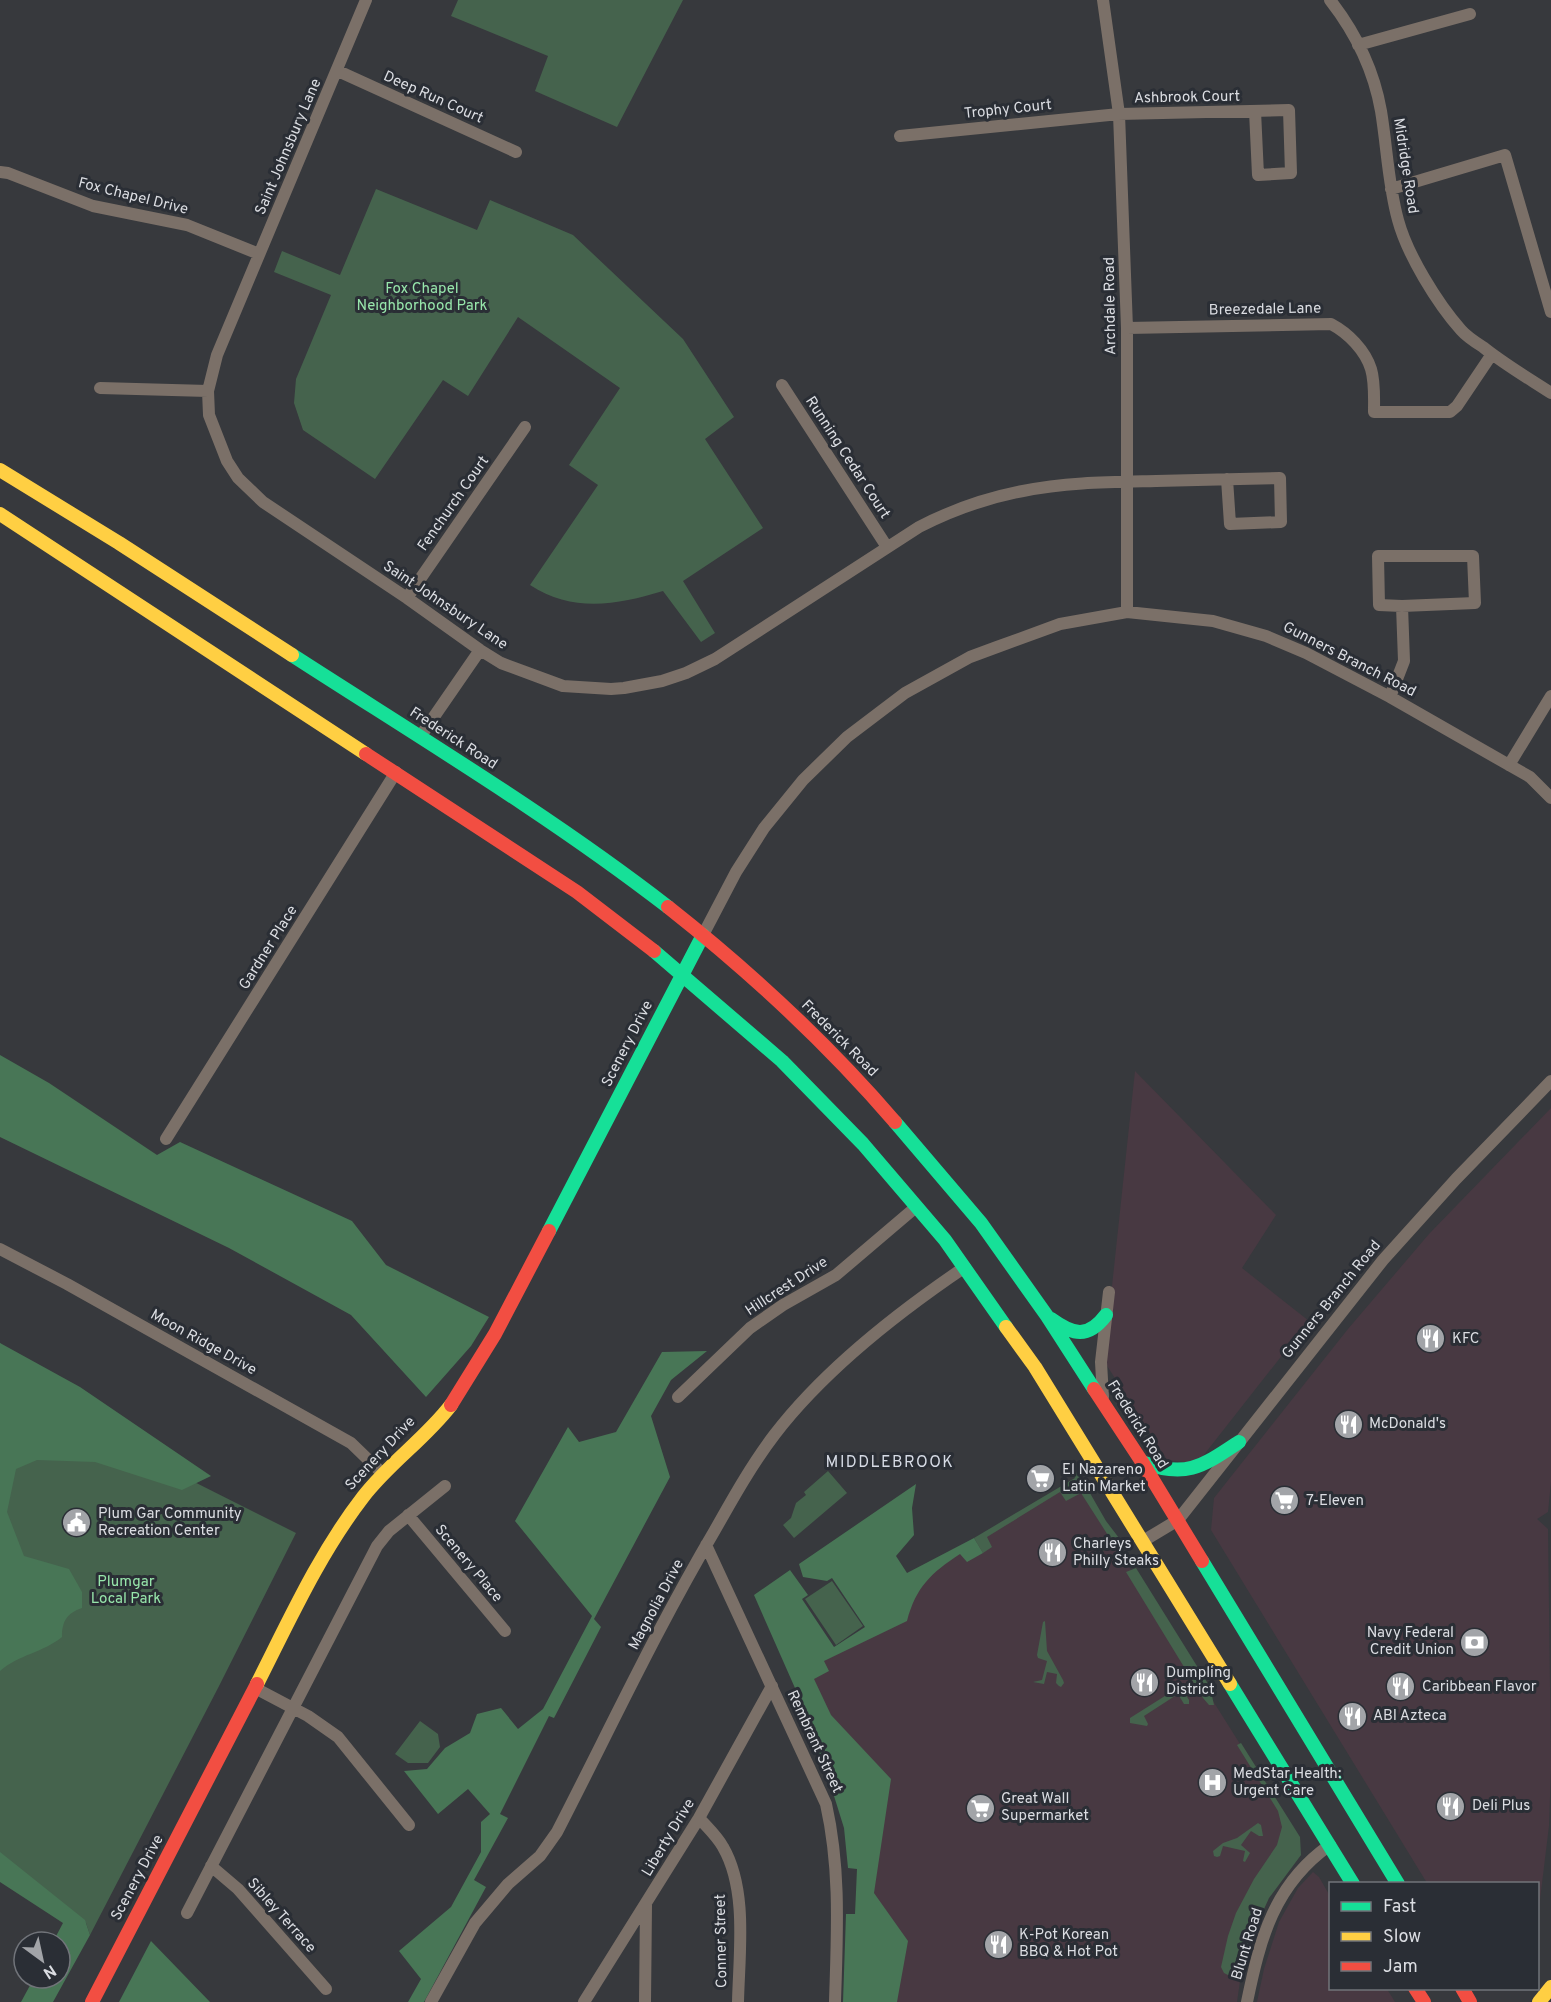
<svg xmlns="http://www.w3.org/2000/svg" width="1551" height="2002" font-family="Overpass,sans-serif">
  <style>
    .commercial { fill: #483942 }
    .green { fill: #45634d }
    .forest { fill: #487656 }
    .lines { fill: none; stroke-linecap: round; stroke-linejoin: round }
    .street { stroke: #7b7068; stroke-width: 12 }
    .fast { stroke: #16e098; stroke-width: 14 }
    .slow { stroke: #ffcf43; stroke-width: 14 }
    .jam { stroke: #f24e42; stroke-width: 14 }
    .labels { text-anchor: middle; dominant-baseline: central; stroke-width: 6; stroke-linejoin: round; paint-order: stroke }
    .street-label { font-size: 15px; fill: #dbdde2; stroke: #2a2e35 }
    .park-label { font-size: 15px; fill: #97e6ab; stroke: #2a2e35 }
    .poi-label { font-size: 15px; fill: #dbdde2; stroke: #2a2e35; text-anchor: start }
    .neighbourhood-label { font-size: 16px; letter-spacing: 1.5px; fill: #d6dbe5; stroke: #2a2e35 }
  </style>
  <rect width="100%" height="100%" fill="#37393d"/>
  <path class="commercial" d="M1135,1071L1276,1215L1242,1268L1309,1321L1203,1456L1192,1463L1167,1460L1104,1361Z
    M1551,1108V1482L1548,1512L1537,1519L1548,1529L1551,1767L1549,1826L1538,1916V1884L1427,1883L1211,1530L1214,1498L1348,1329L1429,1234Z
    M1075,1481L1299,1838L1251,1930L1242,1967L1237,2002H860L870,1806L801,1671L901,1623L904,1588Z
    M1313,1872L1319,1877L1330,1896V1988L1387,1989L1395,2002H1257L1264,1969L1279,1922L1298,1888Z"/>
  <path class="green" d="M458,0H683L617,127L535,91L548,56L451,16Z
    M376,189L477,230L490,200L573,235L683,339L734,417L705,439L763,528L683,581L715,633L701,642L663,591C617,605 573,613 530,585L598,485L569,465L620,388L518,317L468,396L443,380L375,479L303,430L294,403L296,379L331,295L274,272L282,251L340,275Z
    M0,1343L65,1417L296,1533L218,1688L90,1935L86,1923L0,1874Z
    M828,1471L847,1493L794,1538L783,1525L791,1518L796,1503L806,1495L804,1492Z
    M1074,1471L1079,1474L1106,1521L1119,1538C1116,1543 1108,1550 1102,1551L1101,1547L1111,1540L1081,1493L1066,1501L1060,1492L987,1537L992,1547L983,1553L974,1538L1075,1478L1073,1473Z
    M1136,1568L1210,1687L1214,1705H1209L1203,1698L1126,1572Z
    M832,1581L863,1626L836,1645L805,1599Z
    M1045,1621L1047,1651L1063,1680L1064,1683L1061,1687L1059,1686L1056,1683L1057,1674L1047,1672L1044,1684L1033,1682L1042,1680L1047,1661L1038,1658L1037,1655L1043,1622Z
    M1176,1689L1183,1690L1189,1700V1704H1184L1178,1694L1144,1716L1148,1724L1147,1726L1130,1723V1718Z
    M420,1721L438,1734L440,1747L428,1763H408L395,1754Z
    M1241,1743L1300,1837L1301,1855L1269,1898L1255,1929L1251,1931L1242,1967L1230,1976L1224,1973L1221,1967L1228,1936L1236,1913L1254,1879L1277,1845L1282,1827L1278,1811L1237,1745Z
    M1258,1823L1261,1825L1263,1836H1259L1251,1831L1241,1845L1250,1853L1245,1862L1243,1861L1245,1851L1223,1846L1220,1856L1217,1857L1214,1856L1213,1851L1223,1843L1237,1838Z"/>
  <path class="forest" d="M0,1055L49,1083L157,1155L180,1142L352,1221L386,1265L489,1317L471,1346L426,1397L351,1315L229,1248L0,1137Z
    M0,1343L80,1387L211,1476L182,1490L95,1462L37,1460L16,1469L7,1512L24,1556L69,1569L82,1592V1608C67,1613 62,1621 62,1637C44,1652 18,1655 0,1671Z
    M707,1351L671,1380L651,1416L670,1477L594,1619L601,1627L554,1718L549,1716L500,1814L508,1818L474,1880L486,1887L424,2002H408L421,1979L399,1951L451,1907L481,1852V1822L490,1814L468,1789L438,1814L404,1771L427,1769L445,1748L470,1733L477,1714L501,1708L518,1729L543,1709L592,1616L515,1521L568,1427L579,1442L616,1432L662,1352Z
    M916,1484L912,1508L914,1535L896,1556L907,1573L974,1538L983,1553L967,1562L960,1554C931,1573 916,1587 907,1621L824,1661L829,1671L814,1679L831,1715L891,1779L874,1893L908,1941L897,2002H843L846,1914H855L857,1869L848,1868L844,1828L830,1783L802,1720L806,1713L754,1595L790,1570L808,1595L802,1599L834,1647L865,1627L832,1578L827,1581L803,1577L799,1564Z
    M0,1852L85,1920L90,1935L53,2002H21L34,1978H60V1942H53L63,1923L0,1882Z
    M151,1941L210,2002H119Z"/>
  <g class="lines">
    <path class="street" d="M366,0L217,355L208,391L209,415L227,461L238,478L263,502L407,598L480,650L501,663L563,686L611,689L624,688L662,681L686,673L715,659L919,527C952,510 986,498 1023,491C1066,482 1112,482 1156,481C1197,480 1239,479 1280,478L1281,522L1230,524L1227,479
      M1103,0L1119,114L1127,328V612
      M1330,0C1355,32 1374,71 1381,111C1387,147 1388,184 1398,220C1407,254 1437,303 1461,330C1467,337 1475,342 1483,347C1504,364 1528,378 1551,393
      M1358,45L1470,14
      M338,71L516,152
      M900,136L1119,114L1289,110L1291,173L1258,175L1255,111
      M0,172L8,173L93,206L187,225L259,254
      M1391,189L1505,155L1551,312
      M1127,328L1331,324C1348,333 1365,350 1371,369C1375,382 1374,399 1374,412H1450L1457,406L1492,354
      M782,385L887,547
      M100,388L208,391
      M407,598L525,427
      M1390,697L1404,661L1402,606L1379,605L1378,556H1473L1475,603L1402,606
      M420,737L480,650
      M1509,765L1551,696
      M703,935L736,872L764,828L803,780L847,737L905,693L970,657L997,647L1060,624L1127,612L1213,621L1266,636L1306,653L1390,697L1530,777L1551,798
      M166,1139L396,772
      M0,1249L67,1284L351,1443L383,1474
      M678,1397L750,1328L783,1305L836,1275L916,1207
      M1103,1397L1101,1362L1109,1292
      M408,1515L505,1631
      M1143,1541L1178,1520L1383,1260L1456,1179L1551,1081
      M706,1545L826,1804C841,1871 837,1934 835,2002
      M255,1688L308,1716L338,1737L409,1825
      M699,1818C707,1827 717,1836 723,1847C748,1890 739,1954 738,2002
      M211,1866L238,1889L326,1989
      M187,1913L377,1546L389,1531L445,1486
      M431,2002L475,1923L508,1884L540,1856L557,1832C609,1731 657,1628 715,1530C733,1498 752,1464 775,1434C825,1369 897,1313 965,1267
      M584,2002L699,1818L772,1686
      M645,2002L646,1905
      M1247,2002C1260,1939 1274,1884 1330,1845"/>
    <path class="fast" d="M292,655C419,737 549,815 668,907
      M654,951L782,1061L863,1144L945,1240L1006,1327
      M895,1122L981,1223L1047,1316L1094,1389
      M549,1231L703,935
      M1051,1319C1073,1335 1088,1339 1106,1315
      M1142,1462C1186,1479 1203,1466 1239,1442
      M1202,1561L1398,1884
      M1230,1684L1353,1884"/>
    <path class="slow" d="M0,470L119,543L292,655
      M0,514L366,754
      M1006,1327L1035,1367L1230,1684
      M257,1684C289,1621 319,1554 363,1497C389,1463 425,1439 451,1405
      M1539,2002L1551,1987"/>
    <path class="jam" d="M366,754L577,892L654,951
      M668,907C749,971 828,1044 895,1122
      M1094,1389L1142,1462L1202,1561
      M451,1405L495,1334L549,1231
      M1415,1988L1424,2002
      M1462,1988L1470,2002
      M92,2002L257,1684"/>
  </g>
  <defs>
    <symbol id="restaurant-disc" viewBox="-11 -11 22 22"><circle r="9.5" fill="#a2a4a8" stroke="#2a2e35"/><path d="M-5-6h1v4h1v-4h1v4h1v-4h1v5L-1.5 .5V6h-2V.5L-5-1ZM5-6V6H3V1.5H1.5Q1.5-4 5-6Z" fill="#fff"/></symbol>
    <symbol id="supermarket-disc" viewBox="-11 -11 22 22"><circle r="9.5" fill="#a2a4a8" stroke="#2a2e35"/><path d="M-6-5.5h2.5l.6 2H6L4.5 2H-2.5L-4.4-4H-6ZM-1.5 3.2a1.3 1.3 0 1 0 .1 0ZM3 3.2a1.3 1.3 0 1 0 .1 0Z" fill="#fff"/></symbol>
    <symbol id="civic-disc" viewBox="-11 -11 22 22"><circle r="9.5" fill="#a2a4a8" stroke="#2a2e35"/><path d="M-.6-6.5H3V-4.5H.6V-3L4-1V1h2V6H-6V1h2V-1L-.6-3ZM-1.2 2.5V6h2.4V2.5Z" fill="#fff"/></symbol>
    <symbol id="bank-disc" viewBox="-11 -11 22 22"><circle r="9.5" fill="#a2a4a8" stroke="#2a2e35"/><path d="M-6-4H6V4H-6ZM0-2.3a2.3 2.3 0 1 0 0 4.6a2.3 2.3 0 1 0 0-4.6Z" fill="#fff"/></symbol>
    <symbol id="hospital-disc" viewBox="-11 -11 22 22"><circle r="9.5" fill="#a2a4a8" stroke="#2a2e35"/><path d="M-5-5h3v3.5h4V-5h3V5h-3V1.5h-4V5h-3Z" fill="#fff"/></symbol>
  </defs>
  <g fill-rule="evenodd">
    <use href="#restaurant-disc" x="1414" y="1322" width="33" height="33"/>
    <use href="#restaurant-disc" x="1332" y="1408" width="33" height="33"/>
    <use href="#supermarket-disc" x="1024" y="1462" width="33" height="33"/>
    <use href="#supermarket-disc" x="1268" y="1484" width="33" height="33"/>
    <use href="#civic-disc" x="60" y="1506" width="33" height="33"/>
    <use href="#restaurant-disc" x="1036" y="1536" width="33" height="33"/>
    <use href="#bank-disc" x="1458" y="1626" width="33" height="33"/>
    <use href="#restaurant-disc" x="1128" y="1666" width="33" height="33"/>
    <use href="#restaurant-disc" x="1384" y="1670" width="33" height="33"/>
    <use href="#restaurant-disc" x="1336" y="1700" width="33" height="33"/>
    <use href="#hospital-disc" x="1196" y="1766" width="33" height="33"/>
    <use href="#restaurant-disc" x="1434" y="1790" width="33" height="33"/>
    <use href="#supermarket-disc" x="964" y="1792" width="33" height="33"/>
    <use href="#restaurant-disc" x="982" y="1928" width="33" height="33"/>
  </g>
  <g class="labels">
    <g class="street-label">
      <text transform="translate(433 98) rotate(24)">Deep Run Court</text>
      <text transform="translate(1187 98) rotate(-1)">Ashbrook Court</text>
      <text transform="translate(1008 110) rotate(-6)">Trophy Court</text>
      <text transform="translate(289 147) rotate(-67)">Saint Johnsbury Lane</text>
      <text transform="translate(1405 166) rotate(81)">Midridge Road</text>
      <text transform="translate(133 197) rotate(14)">Fox Chapel Drive</text>
      <text transform="translate(1111 306) rotate(-91)">Archdale Road</text>
      <text transform="translate(1265 310) rotate(-1)">Breezedale Lane</text>
      <text transform="translate(847 458) rotate(57)">Running Cedar Court</text>
      <text transform="translate(454 504) rotate(-55)">Fenchurch Court</text>
      <text transform="translate(445 606) rotate(34)">Saint Johnsbury Lane</text>
      <text transform="translate(1349 660) rotate(27)">Gunners Branch Road</text>
      <text transform="translate(453 739) rotate(33)">Frederick Road</text>
      <text transform="translate(269 948) rotate(-58)">Gardner Place</text>
      <text transform="translate(839 1039) rotate(45)">Frederick Road</text>
      <text transform="translate(628 1044) rotate(-63)">Scenery Drive</text>
      <text transform="translate(787 1287) rotate(-33)">Hillcrest Drive</text>
      <text transform="translate(1332 1300) rotate(-51)">Gunners Branch Road</text>
      <text transform="translate(203 1343) rotate(29)">Moon Ridge Drive</text>
      <text transform="translate(1137 1425) rotate(58)">Frederick Road</text>
      <text transform="translate(381 1454) rotate(-47)">Scenery Drive</text>
      <text transform="translate(468 1564) rotate(50)">Scenery Place</text>
      <text transform="translate(657 1605) rotate(-62)">Magnolia Drive</text>
      <text transform="translate(814 1742) rotate(65)">Rembrant Street</text>
      <text transform="translate(669 1838) rotate(-59)">Liberty Drive</text>
      <text transform="translate(138 1878) rotate(-62)">Scenery Drive</text>
      <text transform="translate(281 1916) rotate(48)">Sibley Terrace</text>
      <text transform="translate(722 1941) rotate(-91)">Conner Street</text>
      <text transform="translate(1248 1944) rotate(-73)">Blunt Road</text>
    </g>
    <g class="park-label">
      <text x="422" y="289">Fox Chapel<tspan x="422" dy="17">Neighborhood Park</tspan></text>
      <text x="126" y="1582">Plumgar<tspan x="126" dy="17">Local Park</tspan></text>
    </g>
    <g class="poi-label">
      <text x="1452" y="1339">KFC</text>
      <text x="1369" y="1424">McDonald's</text>
      <text x="1062" y="1470">El Nazareno<tspan x="1062" dy="17">Latin Market</tspan></text>
      <text x="1306" y="1501">7-Eleven</text>
      <text x="98" y="1514">Plum Gar Community<tspan x="98" dy="17">Recreation Center</tspan></text>
      <text x="1073" y="1544">Charleys<tspan x="1073" dy="17">Philly Steaks</tspan></text>
      <text x="1454" y="1633" text-anchor="end">Navy Federal<tspan x="1454" dy="17">Credit Union</tspan></text>
      <text x="1166" y="1673">Dumpling<tspan x="1166" dy="17">District</tspan></text>
      <text x="1422" y="1687">Caribbean Flavor</text>
      <text x="1373" y="1716">ABI Azteca</text>
      <text x="1233" y="1774">MedStar Health:<tspan x="1233" dy="17">Urgent Care</tspan></text>
      <text x="1001" y="1799">Great Wall<tspan x="1001" dy="17">Supermarket</tspan></text>
      <text x="1472" y="1806">Deli Plus</text>
      <text x="1019" y="1935">K-Pot Korean<tspan x="1019" dy="17">BBQ &amp; Hot Pot</tspan></text>
    </g>
    <g class="neighbourhood-label">
      <text x="890" y="1463">MIDDLEBROOK</text>
    </g>
  </g>
  <rect x="1329" y="1882" width="210" height="108" fill="#2a2e35" stroke="#71747a" stroke-width="1.5"/>
  <rect x="1341" y="1902" width="30" height="9" fill="#16e098" stroke="#71747a" stroke-width="1.5"/>
  <text x="1383" y="1912" font-size="18" fill="#dbdde2">Fast</text>
  <rect x="1341" y="1932" width="30" height="9" fill="#ffcf43" stroke="#71747a" stroke-width="1.5"/>
  <text x="1383" y="1942" font-size="18" fill="#dbdde2">Slow</text>
  <rect x="1341" y="1962" width="30" height="9" fill="#f24e42" stroke="#71747a" stroke-width="1.5"/>
  <text x="1383" y="1972" font-size="18" fill="#dbdde2">Jam</text>
  <g transform="translate(42 1960) rotate(147)"><circle r="28" fill="#2a2e35" stroke="#71747a" stroke-width="1.5"/>
  <path d="M0-4.5L10 22L0 15L-10 22Z" fill="#a2a4a8"/>
  <text y="-9" font-size="16" font-weight="bold" text-anchor="middle" fill="#dbdde2">N</text>
  </g>
</svg>
